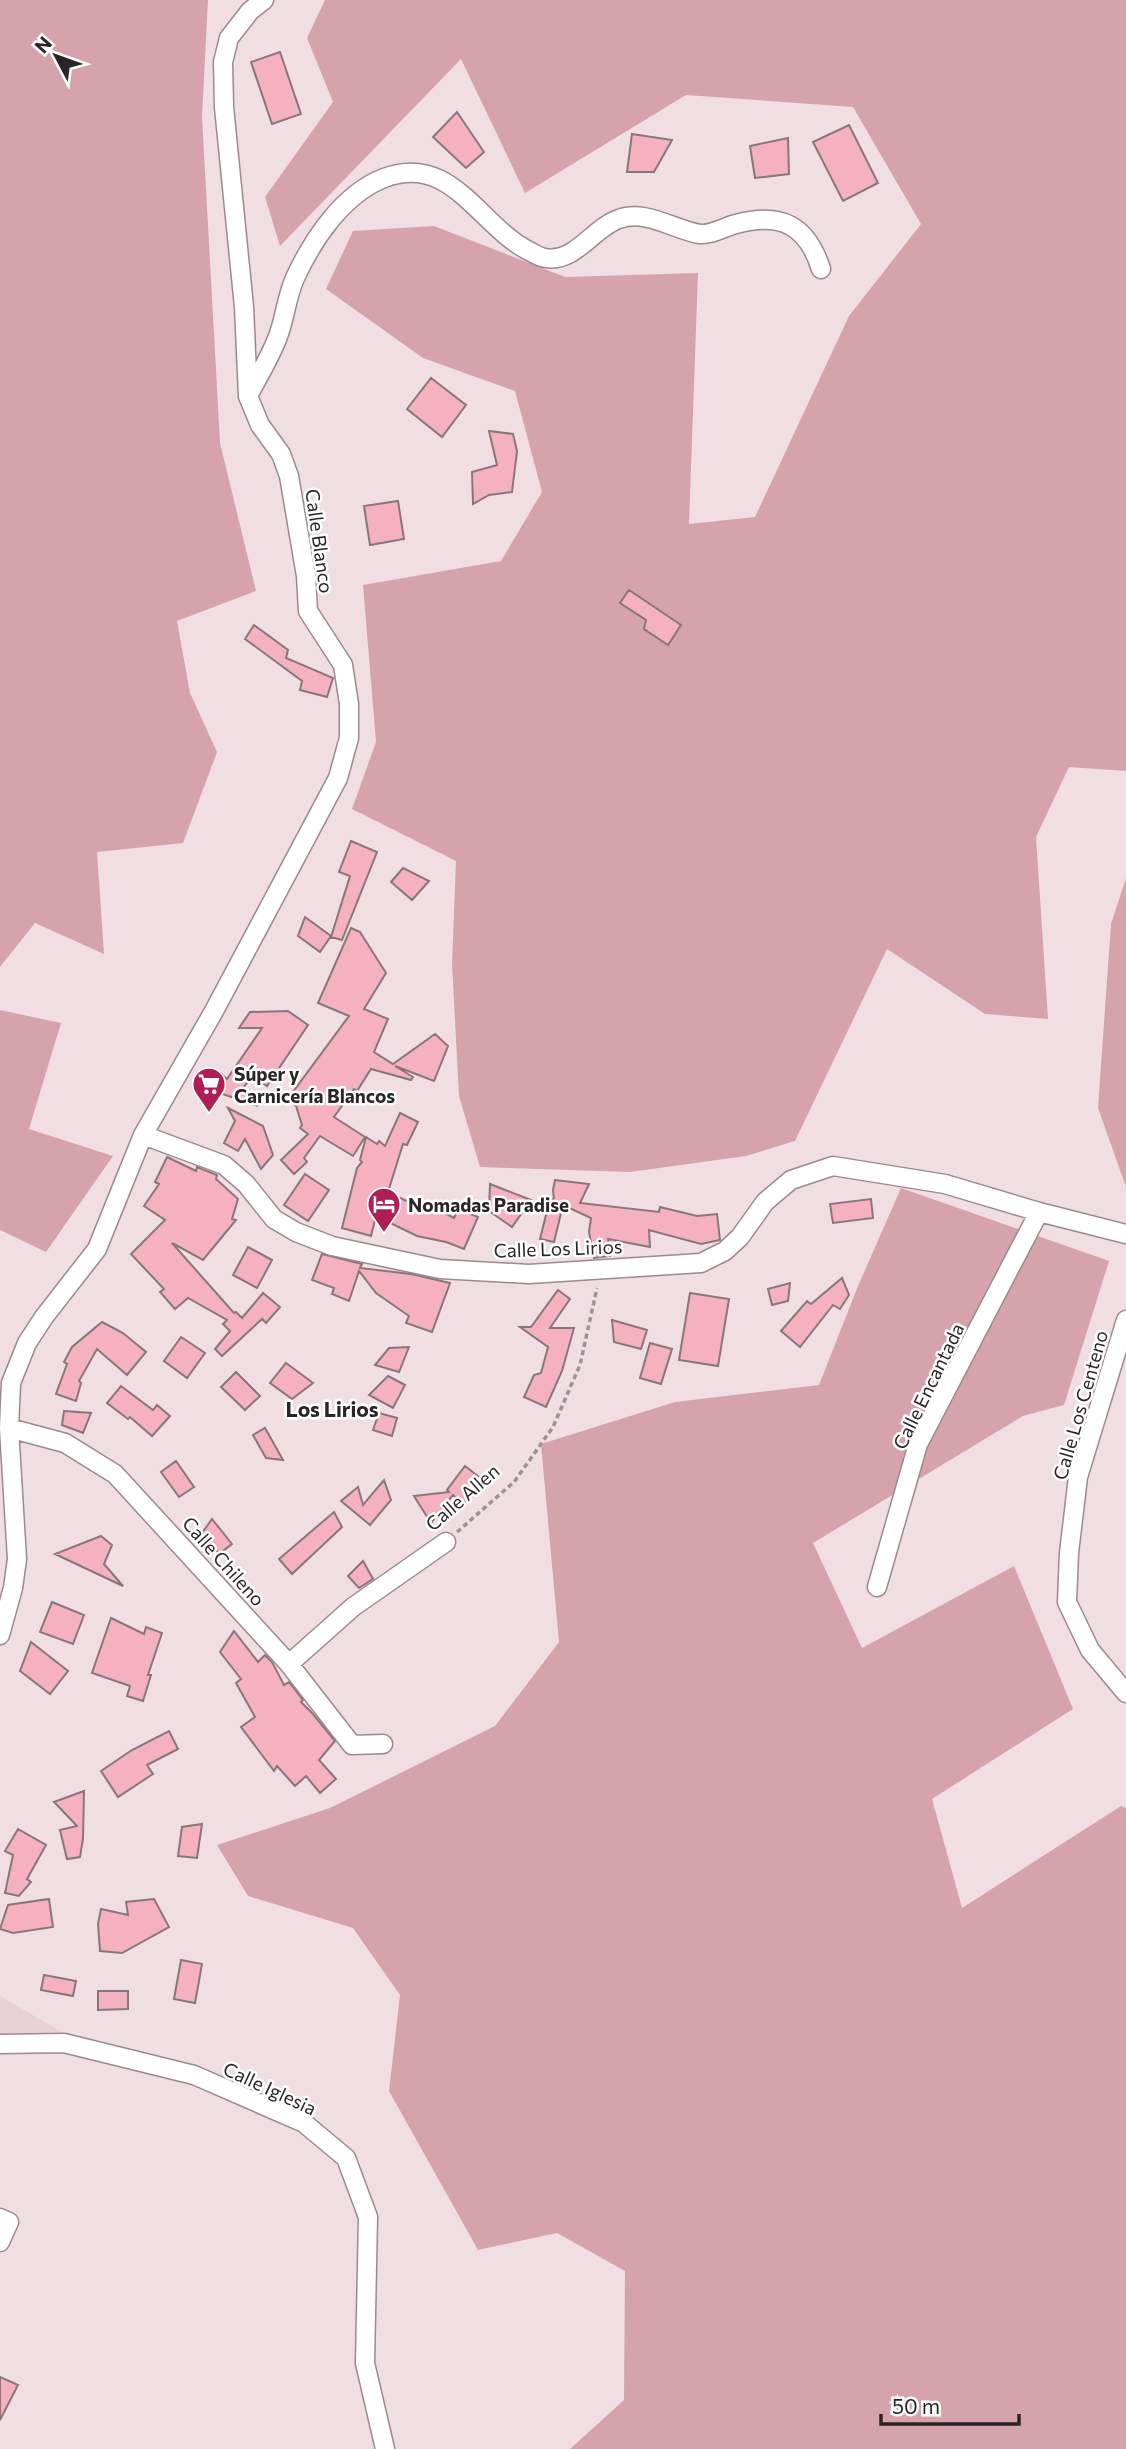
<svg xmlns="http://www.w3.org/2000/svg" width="1126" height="2449" font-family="Commissioner,sans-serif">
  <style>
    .built { fill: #eacfd4 }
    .green { fill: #d6a3ad }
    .building { fill: #f5b1bf; stroke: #88777a; stroke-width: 2 }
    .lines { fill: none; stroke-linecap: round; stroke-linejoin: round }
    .minor-casing { stroke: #9b8a8d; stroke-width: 21 }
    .path { stroke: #9f9194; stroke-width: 3.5; stroke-dasharray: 5 3.5; stroke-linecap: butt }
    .minor { stroke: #fff; stroke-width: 18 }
    .labels { text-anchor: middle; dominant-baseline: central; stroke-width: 5; stroke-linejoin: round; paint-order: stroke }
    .street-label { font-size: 19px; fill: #2b2426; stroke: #fff }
    .poi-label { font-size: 19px; font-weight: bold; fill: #2b2426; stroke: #fff; text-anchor: start }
    .neighbourhood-label { font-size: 21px; font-weight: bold; fill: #2b2426; stroke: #fff }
  </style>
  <rect width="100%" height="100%" fill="#f1dee2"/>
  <path class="built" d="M0,1996L62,2032L0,2034Z"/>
  <path class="green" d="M0,0H208L202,117L220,443L256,591L177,621L190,693L217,752L183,843L97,852L104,954L35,923L0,967Z
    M325,0H1126V771L1069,767L1036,837L1048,1019L985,1014L887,949L795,1141L746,1156L630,1172L480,1167L459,1096L452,963L456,861L352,809L376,742L363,585L501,561L542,492L515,391L423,358L326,289L353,231L434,226L565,277L698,273L689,524L755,517L849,316L921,224L853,107L686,95L525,193L461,59L280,246L265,197L333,102L307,38Z
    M1126,878V1187L1098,1108L1111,924Z
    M0,1010L61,1023L29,1129L113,1156L46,1252L0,1230Z
    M901,1188L1109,1261L1064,1405L1023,1416L813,1543L862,1648L1014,1566L1073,1709L932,1799L962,1908L1121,1806L1126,1808V2449H570L624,2400L625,2271L557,2233L478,2250L389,2091L400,1995L353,1928L248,1896L217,1845L330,1808L495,1726L559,1642L541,1444L675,1402L819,1385L858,1286Z"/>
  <path class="building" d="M280,52L301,114L272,124L251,62Z
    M457,112L484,152L466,168L433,137Z
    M849,125L878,183L843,201L813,142Z
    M632,134L672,140L654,172H627Z
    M788,138L789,174L755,178L750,146Z
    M431,378L466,405L442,437L407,409Z
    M489,431L513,434L517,451L512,492L489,495L473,504L472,472L497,465Z
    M398,501L404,539L370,545L364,506Z
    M629,590L681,625L668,645L644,629L646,620L620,603Z
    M254,625L288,650L286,658L333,678L327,697L300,690L302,681L245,639Z
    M351,841L377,852L342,940L331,937L350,876L339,872Z
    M403,868L429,881L412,900L391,882Z
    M305,917L331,936L320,952L298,936Z
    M351,928L360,932L386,973L364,1009L388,1019L374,1052L393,1064L435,1034L448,1046L434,1081L395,1066L413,1077L411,1080L371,1069L357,1091L354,1089L334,1117L365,1137L353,1156L320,1136L304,1158L307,1162L294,1174L281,1160L308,1134L300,1128L302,1125L296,1106L287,1100L349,1016L318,1003Z
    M288,1011L308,1025L267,1086L253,1076L241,1090L258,1106L205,1088L219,1072L227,1079L262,1028H239L250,1012Z
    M228,1108L263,1126L273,1155L261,1169L245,1139L238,1151L224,1143L235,1121Z
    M400,1113L418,1122L407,1145L403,1144L388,1192L429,1212L432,1206L454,1218L458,1209L478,1217L464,1249L446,1242L417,1236L376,1216L371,1236L342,1228L357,1168L362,1162L360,1160L366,1137L377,1144L379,1141L385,1146Z
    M167,1157L196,1171L197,1167L217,1175L216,1179L238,1199L232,1219L236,1220L203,1260L172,1243L234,1313L236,1312L242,1318L263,1293L280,1307L266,1323L262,1319L222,1356L215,1349L230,1331L223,1324L227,1320L188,1298L175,1309L160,1292L164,1289L131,1254L165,1220L144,1206L159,1184L155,1182Z
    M305,1174L329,1190L308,1221L284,1205Z
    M555,1180L589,1184L580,1203L659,1212L660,1207L697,1216L717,1214L720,1240L701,1244L649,1230L650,1247L608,1239L610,1256L594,1258L589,1232L591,1218L563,1205L554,1242L540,1239L550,1199L554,1200L553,1190Z
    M490,1184L531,1200L512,1227L489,1211Z
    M871,1199L873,1218L833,1223L830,1204Z
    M248,1247L272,1260L257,1288L233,1275Z
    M322,1254L362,1264L360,1268L411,1274L450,1283L432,1332L406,1323L409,1316L376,1293L359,1271L349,1301L332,1294L334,1288L312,1280Z
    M842,1278L849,1295L840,1309L833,1305L800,1347L781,1331L807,1301L811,1304Z
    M790,1283L788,1301L772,1305L768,1289Z
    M558,1290L570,1299L550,1328H574L562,1371L546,1407L524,1397L534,1375L541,1373L548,1347L520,1327H531Z
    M690,1293L729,1299L718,1366L679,1360Z
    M612,1320L647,1330L641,1349L614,1342Z
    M102,1322L123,1333L146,1352L127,1375L97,1349L79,1381L81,1383L76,1401L56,1394L67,1364L64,1362L72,1347Z
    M181,1337L205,1353L187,1378L164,1361Z
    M650,1343L672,1349L661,1384L640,1378Z
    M409,1347L399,1372L375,1365L389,1348Z
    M286,1363L313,1383L292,1399L270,1383Z
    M236,1372L260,1396L245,1410L221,1387Z
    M388,1376L405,1385L393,1408L369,1395Z
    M121,1386L153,1410L157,1405L170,1416L152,1436L130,1417L128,1419L107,1403Z
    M64,1411L91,1413L83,1433L62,1425Z
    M379,1413L397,1418L392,1436L373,1430Z
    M265,1428L283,1460L266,1458L253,1435Z
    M176,1461L194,1487L179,1497L161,1472Z
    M465,1466L483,1480L464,1504L453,1495L431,1523L414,1496L449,1492L447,1490Z
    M384,1480L391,1500L370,1525L341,1501L358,1487L363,1505Z
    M334,1512L342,1527L292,1574L279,1559Z
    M212,1519L232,1544L219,1554L202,1533Z
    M101,1536L112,1545L104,1564L123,1586L55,1554Z
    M363,1561L373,1579L359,1588L348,1576Z
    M52,1602L84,1615L73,1644L40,1632Z
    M111,1618L144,1634L146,1627L162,1633L148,1675H151L143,1701L127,1696L130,1686L92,1673Z
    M234,1631L258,1662L265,1655L272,1662L284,1685L289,1682L303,1700L301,1702L313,1714L335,1741L319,1760L336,1779L320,1793L306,1776L295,1786L277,1766L274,1771L241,1727L255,1717L236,1683L241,1679L220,1652Z
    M31,1642L68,1671L50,1694L20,1671Z
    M169,1731L178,1749L147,1765L153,1774L118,1797L101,1771L132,1750Z
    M84,1791L83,1839L80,1857L67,1859L60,1830L77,1826L54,1802Z
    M202,1824L197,1858L178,1856L182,1827Z
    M18,1829L46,1845L27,1879L31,1882L19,1896L5,1893L13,1855L5,1851Z
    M49,1899L53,1927L13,1933L0,1929L8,1905Z
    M154,1899L169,1927L122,1953L100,1951L98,1924L101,1909L128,1915L126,1902Z
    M181,1960L202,1964L195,2003L174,1999Z
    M44,1975L76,1981L73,1996L41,1990Z
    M98,1991H128V2009L98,2010Z
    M0,2377L18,2385L0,2420Z"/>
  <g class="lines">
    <defs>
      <path id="minor" d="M248,396C258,377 269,359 277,339C285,320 286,298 295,278C313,239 343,194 384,178C452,152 479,227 531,252C535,254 541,258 546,258C575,263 594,227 619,219C646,209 674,230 700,234C712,235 724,227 736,224C781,212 807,225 821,269
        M143,1135L224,1165L246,1184L274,1219L296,1232L332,1246L440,1269L529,1274L701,1263L725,1251L740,1237L765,1202L791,1180L833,1166L945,1184L1039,1212L1126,1234
        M1126,1320L1078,1477L1069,1553L1067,1602L1090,1650L1126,1693
        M9,1428L65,1443L115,1474L289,1664L352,1745L383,1744
        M877,1587L918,1444L1039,1212
        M0,1635L13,1588L17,1559L9,1428L11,1383L27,1343L44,1317L97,1249L143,1135L214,1011L338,778L349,738V704L343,665L308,611L306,576L289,476L281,454L260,425L248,396L244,307L224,107L223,62L229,38L250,11L264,0
        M289,1664L353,1607L446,1542
        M0,2044L64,2043L194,2075L304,2123L346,2158L368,2217L365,2363L385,2449
        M0,2218L9,2222L0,2242"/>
    </defs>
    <use href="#minor" class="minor-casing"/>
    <path class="path" d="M457,1532L514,1482L553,1427L580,1365L597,1288"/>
    <use href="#minor" class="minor"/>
  </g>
  <defs>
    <symbol id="supermarket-pin" viewBox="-11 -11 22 30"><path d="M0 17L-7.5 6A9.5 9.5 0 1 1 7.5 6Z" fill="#ae1e55" stroke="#fff"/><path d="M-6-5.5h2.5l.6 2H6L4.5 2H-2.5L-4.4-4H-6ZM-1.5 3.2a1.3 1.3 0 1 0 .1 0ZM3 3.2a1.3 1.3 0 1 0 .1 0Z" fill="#fff"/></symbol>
    <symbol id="hotel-pin" viewBox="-11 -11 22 30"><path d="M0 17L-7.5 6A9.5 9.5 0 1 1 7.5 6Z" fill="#ae1e55" stroke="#fff"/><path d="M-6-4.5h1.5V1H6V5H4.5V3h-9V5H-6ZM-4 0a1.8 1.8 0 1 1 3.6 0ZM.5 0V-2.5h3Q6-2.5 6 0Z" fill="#fff"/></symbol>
  </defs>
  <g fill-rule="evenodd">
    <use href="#supermarket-pin" x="190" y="1065" width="38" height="52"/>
    <use href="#hotel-pin" x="365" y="1185" width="38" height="52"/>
  </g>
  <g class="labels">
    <g class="street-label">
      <text transform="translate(320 541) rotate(82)">Calle Blanco</text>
      <text transform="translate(558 1248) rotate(-2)">Calle Los Lirios</text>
      <text transform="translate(928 1386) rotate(-64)">Calle Encantada</text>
      <text transform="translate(1080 1405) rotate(-74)">Calle Los Centeno</text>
      <text transform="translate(462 1497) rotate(-41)">Calle Allen</text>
      <text transform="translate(224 1561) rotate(48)">Calle Chileno</text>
      <text transform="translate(270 2088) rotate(25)">Calle Iglesia</text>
    </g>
    <g class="poi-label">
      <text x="234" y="1073">Súper y<tspan x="234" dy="22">Carnicería Blancos</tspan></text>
      <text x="408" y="1204">Nomadas Paradise</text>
    </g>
    <g class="neighbourhood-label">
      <text x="332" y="1408">Los Lirios</text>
    </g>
  </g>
  <g transform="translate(56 56) rotate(311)" stroke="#ffffff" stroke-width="5" paint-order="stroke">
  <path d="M0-5L12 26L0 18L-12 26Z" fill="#2b2426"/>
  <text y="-10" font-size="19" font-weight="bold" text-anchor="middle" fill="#2b2426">N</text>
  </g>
  <path d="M881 2414v10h138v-10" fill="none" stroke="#2b2426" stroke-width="3.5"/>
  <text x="892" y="2414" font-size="21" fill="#2b2426" stroke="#ffffff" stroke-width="5" paint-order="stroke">50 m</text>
</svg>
